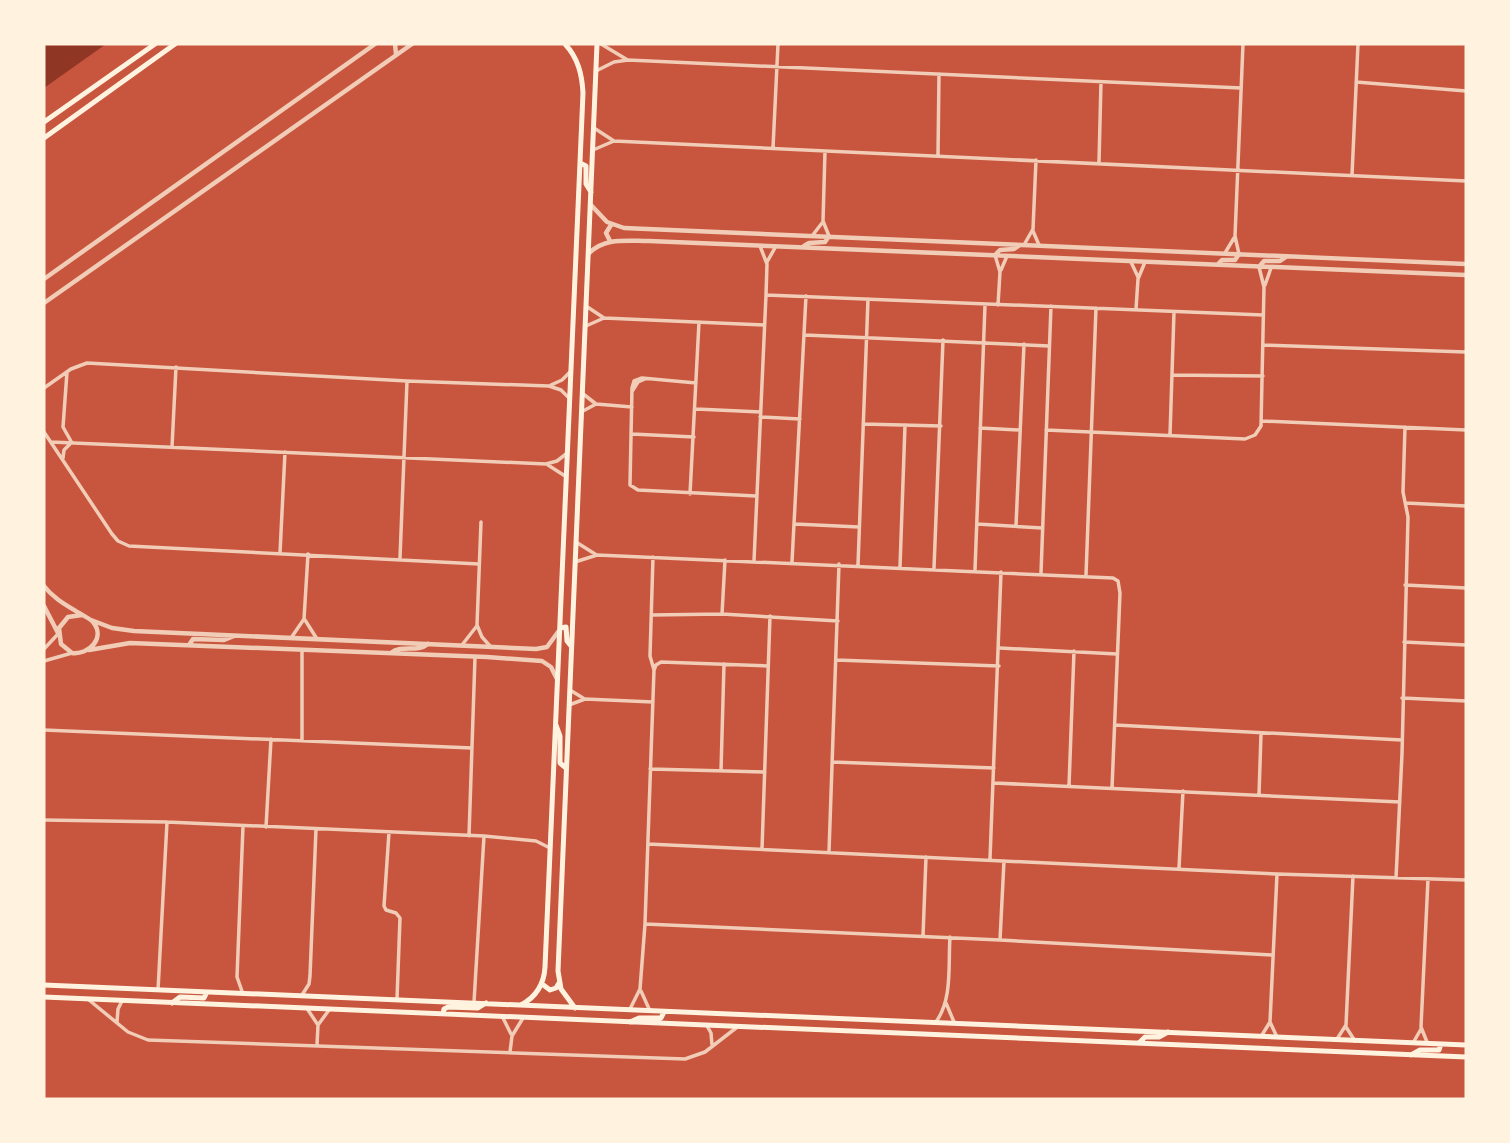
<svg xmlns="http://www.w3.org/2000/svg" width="1510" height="1143" font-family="Raleway,sans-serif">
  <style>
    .water { fill: #8f3625 }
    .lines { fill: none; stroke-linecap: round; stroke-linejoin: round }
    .minor { stroke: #f1ccb7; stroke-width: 3.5 }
    .tertiary { stroke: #f1ccb7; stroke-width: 4.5 }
    .secondary { stroke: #fff3e0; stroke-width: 5 }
  </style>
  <rect width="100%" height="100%" fill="#c8553d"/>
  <path class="water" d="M44,44H106L44,88Z"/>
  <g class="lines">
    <path class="minor" d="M601,44L626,59
      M596,71L614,62L628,60L1241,88
      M1356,82L1466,91
      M594,128L614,141
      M773,148L778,44
      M593,150L614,141L1466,181
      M825,151L823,221L829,236
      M938,155L939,74
      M1099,162L1101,82
      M1352,175L1358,44
      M1033,231L1039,245
      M812,236L822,223
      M1024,245L1033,229L1036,160
      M1225,253L1234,238
      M1239,254L1235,236L1243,44
      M995,255L1000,272L998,305
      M767,262L776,246
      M1131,262L1138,277
      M1001,270L1007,256
      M1265,285L1271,268
      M766,295L1263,315
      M586,306L604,318
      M1136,309L1138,279L1145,262
      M586,326L604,318L764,325
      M805,335L1049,346
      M1263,345L1466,352
      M67,372L63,427L72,443
      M1172,375L1263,376
      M696,383L642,378L634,381L632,388L630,485L638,490L756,496
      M551,385L562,380L570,372
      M44,388L71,369L87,363L407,381L549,386L561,390L569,398
      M633,390L638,382L645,379
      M582,393L596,404L632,407
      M696,409L761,412
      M583,411L596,404
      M760,417L800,419
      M1262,421L1466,430
      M863,424L941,426
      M980,428L1020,430
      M1046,430L1245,439L1255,435L1261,426L1264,287L1259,267
      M44,432L112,534L118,541L129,546L479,564
      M632,434L694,437
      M1170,435L1174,312
      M51,442L546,464L557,461L566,454
      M172,447L176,367
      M63,458L64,450L70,444
      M548,465L565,476
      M690,494L699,322
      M1406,503L1466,506
      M481,522L477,625L482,637L490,646
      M795,524L859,527
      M977,524L1042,528
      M1016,526L1024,344
      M576,542L595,554
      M280,553L285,452
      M400,558L407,381
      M754,561L766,295L767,264L760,246
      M575,562L597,555L1113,578L1118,581L1120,593L1112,788
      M792,562L806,296
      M858,565L868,299
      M900,567L905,425
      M934,568L943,340
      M975,570L985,305
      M1041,573L1051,306
      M1086,575L1096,308
      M1405,585L1466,588
      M722,614L725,560
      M652,615L722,614L838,621
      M305,620L317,639
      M291,638L304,619L308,554
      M1404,642L1466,645
      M462,645L476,627
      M1000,648L1117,654
      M44,649L58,634
      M836,660L999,666
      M44,661L72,653
      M654,670L656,665L661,662L768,666
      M570,690L583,698
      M1402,698L1466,701
      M569,705L585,699L653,702
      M1115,725L1402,740
      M44,730L472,748
      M302,740V650
      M832,762L994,768
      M650,769L765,772
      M721,771L724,664
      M994,783L1400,802
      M1069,786L1074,651
      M1259,795L1261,734
      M44,820L167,822L484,836L536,841L550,848
      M266,827L271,739
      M389,832L384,906L386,910L396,913L400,918L397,999
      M469,836L475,657
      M648,844L1277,874L1466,880
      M762,849L770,616
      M829,852L839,564
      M990,859L1001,572
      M1179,868L1183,791
      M1277,874L1270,1022L1277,1037
      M1396,878L1402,754L1408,517L1403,492L1405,427
      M645,924L1000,940L1272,955
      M923,936L926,857
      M1000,940L1004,861
      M158,990L167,822
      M641,991L650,1011
      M243,994L237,977L243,826
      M302,995L309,984L310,976L316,829
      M89,1000L128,1032L148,1040L685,1059L705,1052L736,1028
      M474,1002L484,836
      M946,1003L954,1022
      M630,1009L640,989L645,924L654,670L650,656L653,557
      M308,1010L318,1025
      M502,1016L511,1034
      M117,1022L118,1009L122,1001
      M935,1023C953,1001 948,964 950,937
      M707,1026L711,1033L712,1045
      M1346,1027L1355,1041
      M1262,1035L1270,1022
      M1337,1039L1346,1025L1353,876
      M1427,1042L1421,1027L1428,879
      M1413,1043L1421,1029
      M317,1045L318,1025L329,1010
      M510,1052L512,1036L523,1018"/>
    <path class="tertiary" d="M395,44L396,54
      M591,205L607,222L624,228L1466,264
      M610,241L606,233L611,225
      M804,246L809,243L825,242L829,236
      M589,253C606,237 626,241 649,241L1466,275
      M995,255L1000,250L1014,249L1020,245
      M1219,263L1222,260H1235L1239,254
      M1259,267L1264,261H1280L1286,257
      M44,279L375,44
      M44,303L412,44
      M44,586C53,598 66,605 79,613C84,616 89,618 93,622C106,638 89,655 72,653L61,644L59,628L68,617L82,615
      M44,606L58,633
      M91,620L112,628L134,631L536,649L547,647L558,632
      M189,645L193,639L224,640L234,636
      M89,650L130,643L487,657L542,661L551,667L557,679
      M391,653C402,644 417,653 428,644"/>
    <path class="secondary" d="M44,122L155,44
      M44,138L175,44
      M580,163L586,166V184L591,192
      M560,628L566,627L567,641L571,646
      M556,725L560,736V763L566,768
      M542,984L550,990L556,988L559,983
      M44,985L1466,1045
      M44,997L1466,1057
      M172,1003L180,997L204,998L207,992
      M521,1005C536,997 544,985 545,967L583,93C582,74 578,58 565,44
      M575,1008L561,989L558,971L597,44
      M443,1014L444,1009L448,1007L478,1008L486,1003
      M630,1022L639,1018H661L664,1012
      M1139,1043L1145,1037H1159L1168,1032
      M1411,1055L1420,1050H1439L1441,1044"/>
  </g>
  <rect width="1510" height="1143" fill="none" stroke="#fff3e0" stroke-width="91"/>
</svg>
